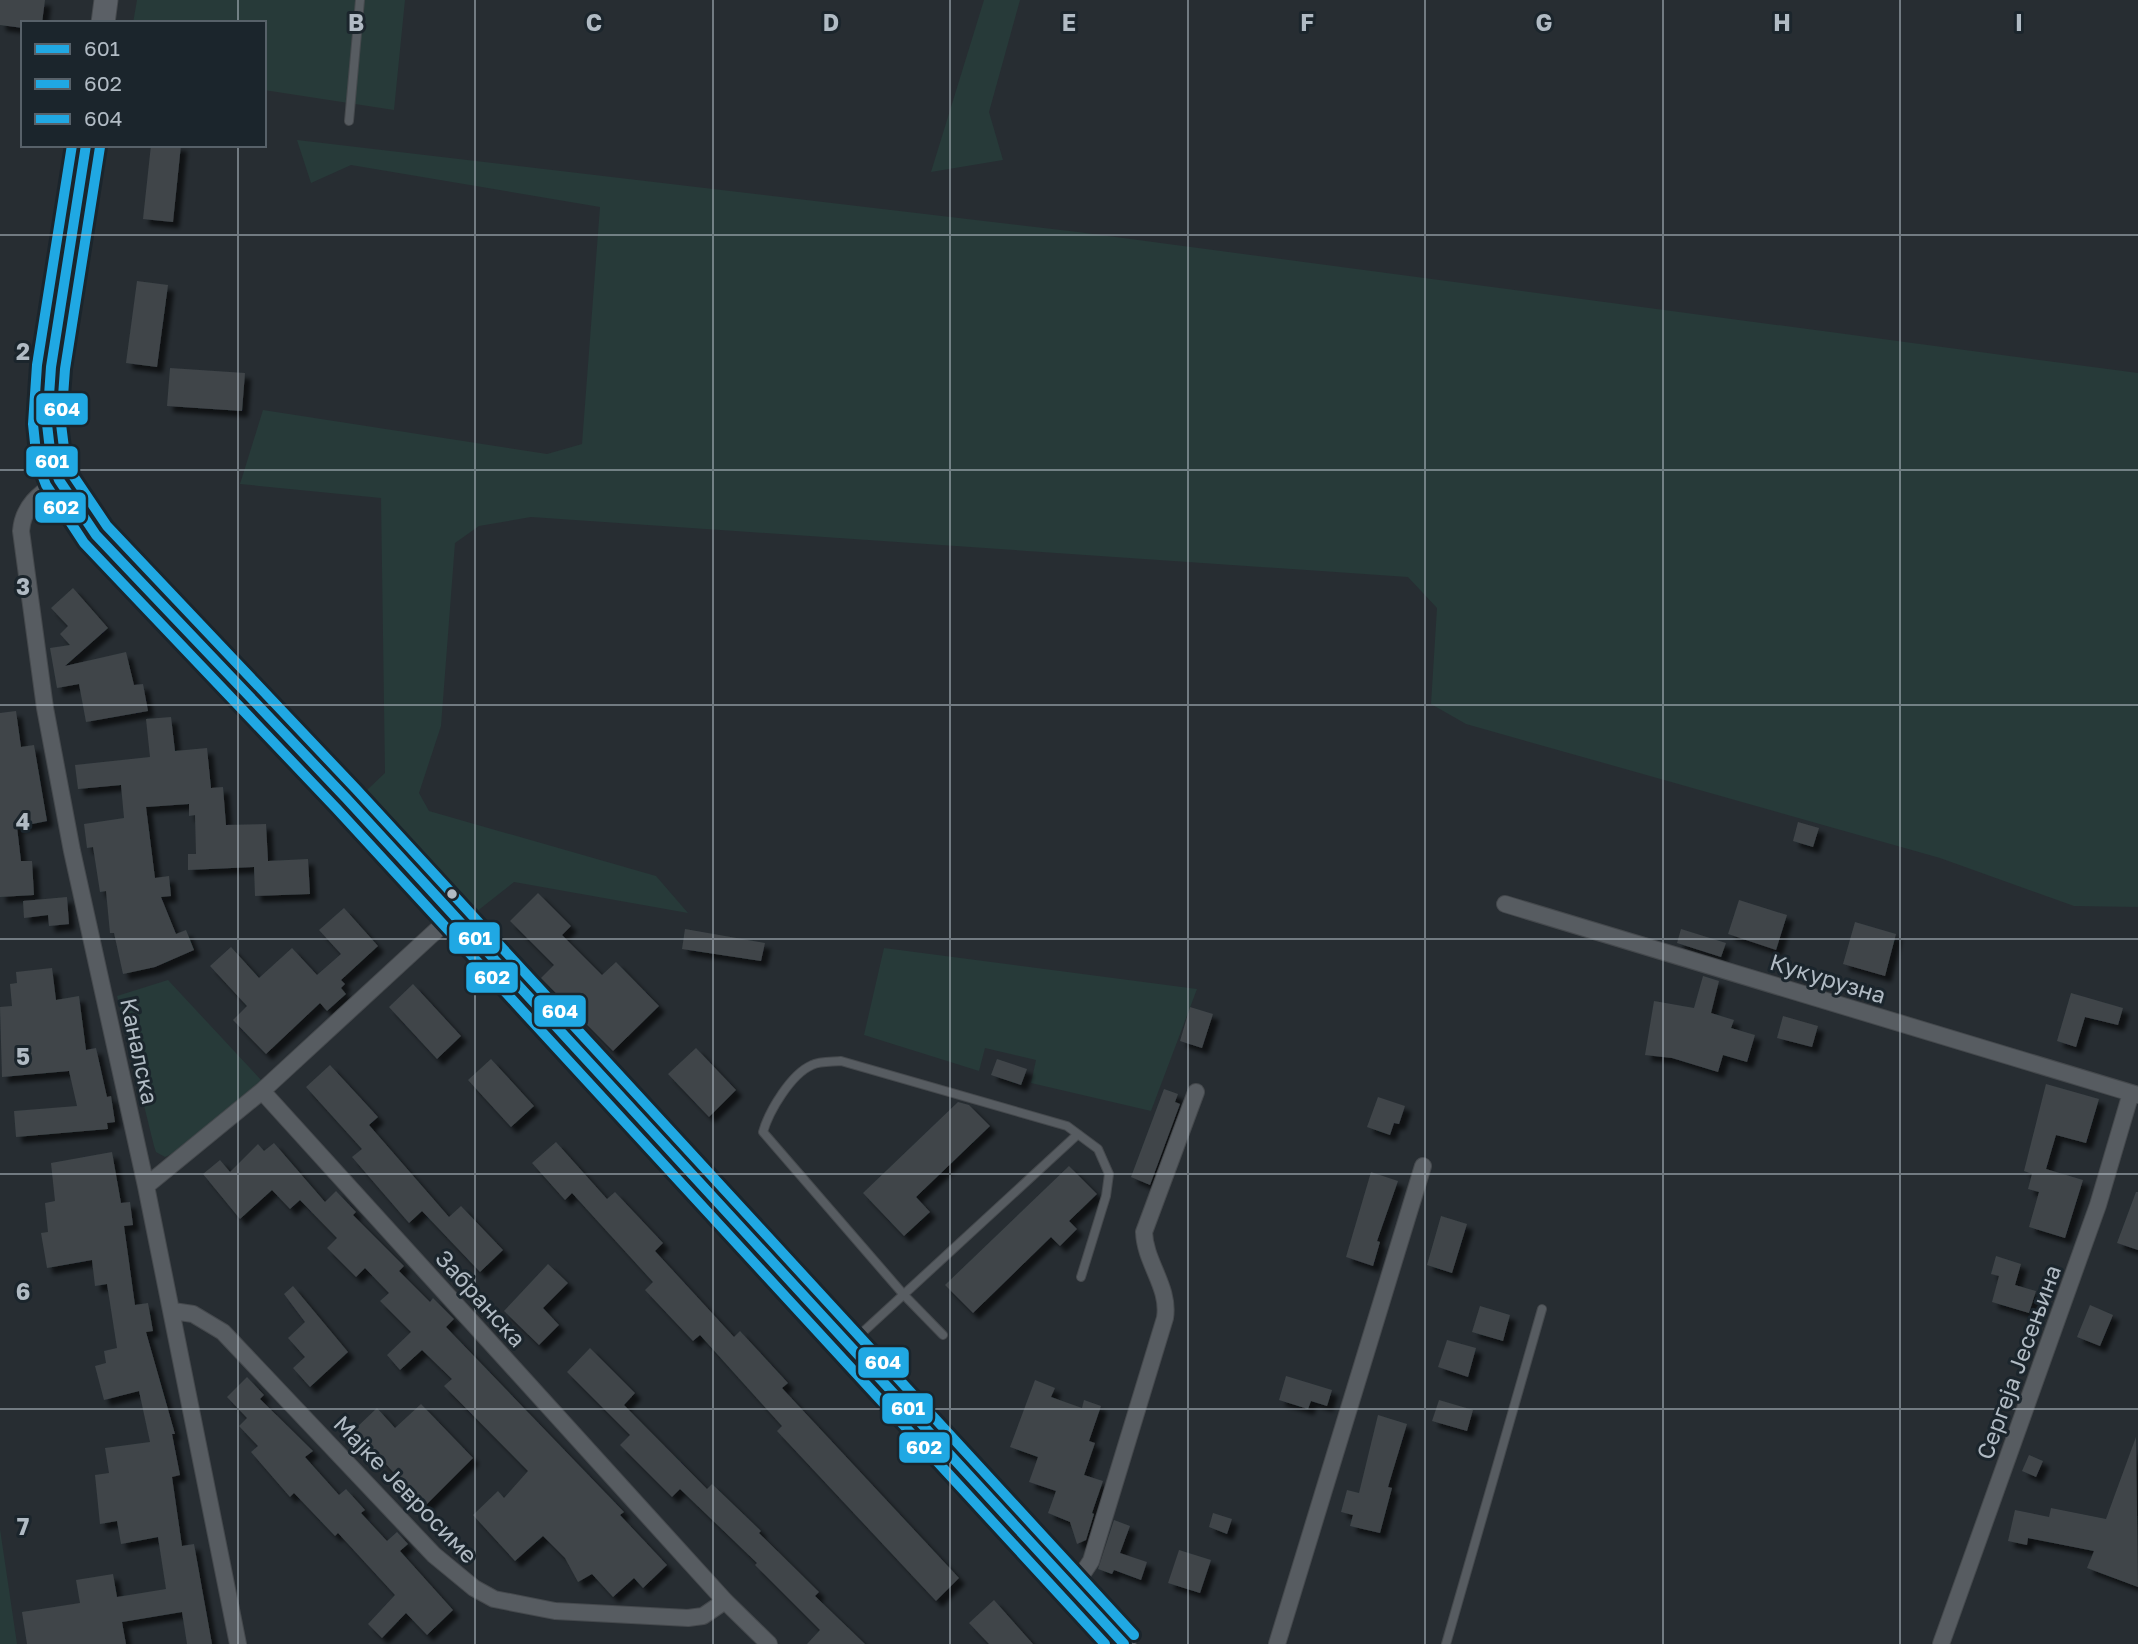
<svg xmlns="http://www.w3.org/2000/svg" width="2138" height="1644" font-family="'Golos Text',sans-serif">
  <defs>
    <filter id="shadow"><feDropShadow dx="6" dy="6" stdDeviation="2" flood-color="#0009"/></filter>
  </defs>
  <rect width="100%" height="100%" fill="#272d32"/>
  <path fill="#273a39" d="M137 0H405L394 110 264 90V23H133Z
    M984 0H1020L989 112 1003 160 931 172Z
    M297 140 1078 232 2138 373V907L2074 906 1940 858 1466 724 1431 704 1437 608 1408 577 531 517 479 526 455 543 441 726 419 793 429 811 656 876 688 913 514 882 476 912 367 790 385 773 381 498 240 484 263 410 547 454 582 444 600 207 351 165 311 183Z
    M884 948 1197 989 1151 1111 1031 1083 1036 1060 985 1048 979 1071 864 1035Z
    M168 980 262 1081 182 1149 165 1157 156 1152 154 1146 117 996Z
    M0 1529 17 1644H0Z"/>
  <path fill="#3f4549" filter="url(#shadow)" d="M0 0H45L42 23H23V28L0 25Z
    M151 145H181L173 222 143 219Z
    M137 281 168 285 157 367 126 363Z
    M170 368 245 373 242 411 167 406Z
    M73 588 108 628 65 666 126 652 134 685 143 684 148 711 86 722 79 684 57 688 50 648 70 645 60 634 68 626 51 608Z
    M16 711 21 747 34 745 47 821 17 827 21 861H32L34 895 0 897V713Z
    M171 717 175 751 207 748 211 788 223 787 226 825 266 824 268 861 308 859 310 894 255 896 254 867 188 870V854H196L195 815 189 816V804L146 807 155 878 169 876 171 896 161 897 176 934 186 930 194 950 155 967 123 974 114 933H110L106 891 100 892 93 847 87 848 84 824 124 818 121 785 78 789 75 765 150 757 146 719Z
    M1798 822 1819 828 1813 847 1793 841Z
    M538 893 571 926 562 935 602 975 616 962 659 1006 613 1051 541 978 554 965 510 921Z
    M67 897 69 924 49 926 48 915 24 918 23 901Z
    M1739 900 1787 915 1776 950 1728 934Z
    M344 908 378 946 341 980 345 984 341 988 346 994 327 1011 320 1003 266 1054 233 1020 247 1006 210 966 231 947 259 978 292 948 317 975 341 954 319 930Z
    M1855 922 1896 934 1885 976 1843 964Z
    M685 929 765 943 761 961 682 949Z
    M1681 929 1726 943 1721 957 1677 943Z
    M52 968 56 1000 79 996 86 1050 96 1048 107 1097 111 1096 115 1122 107 1123 108 1129 16 1137 14 1111 77 1106 69 1071 2 1077 0 1007 12 1006 10 984 17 983 16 972Z
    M1703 976 1719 981 1711 1013 1734 1020 1731 1028 1755 1035 1747 1062 1723 1055 1718 1072 1672 1058 1645 1055 1654 1001 1694 1008Z
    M413 984 461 1036 437 1059 389 1007Z
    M2071 993 2123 1008 2118 1025 2085 1017 2076 1047 2057 1041Z
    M1190 1007 1213 1014 1202 1048 1180 1041Z
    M1783 1016 1818 1026 1812 1047 1777 1038Z
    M696 1048 736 1090 709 1117 668 1074Z
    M491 1059 534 1106 511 1127 468 1080Z
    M997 1059 1027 1069 1021 1085 991 1075Z
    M330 1065 378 1117 369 1125 449 1217 461 1206 503 1250 480 1272 422 1211 409 1223 352 1157 362 1149 306 1087Z
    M2046 1084 2099 1099 2086 1143 2056 1135 2046 1169 2083 1180 2065 1238 2029 1227 2039 1192 2028 1189 2032 1174 2024 1171Z
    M1164 1089 1178 1094 1175 1102 1180 1104 1150 1185 1131 1177Z
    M1378 1097 1405 1106 1399 1124 1394 1123 1390 1135 1367 1127Z
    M958 1102 969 1105 990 1126 916 1197 930 1212 904 1236 863 1193Z
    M556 1142 607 1199 615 1192 663 1243 655 1251 734 1337 740 1331 788 1383 782 1388 959 1578 936 1601 777 1431 782 1426 700 1335 693 1341 645 1290 653 1282 572 1193 565 1200 532 1163Z
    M274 1143 325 1202 336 1191 356 1212 353 1215 404 1266 399 1271 430 1302 433 1298 454 1319 446 1327 624 1512 620 1515 667 1565 643 1588 634 1578 613 1597 592 1574 578 1582 565 1558 543 1536 515 1561 473 1515 498 1491 504 1498 528 1471 444 1386 452 1379 422 1350 400 1370 387 1355 411 1332 380 1301 389 1293 365 1268 356 1277 327 1248 337 1238 300 1200 290 1209 272 1190 240 1219 203 1174 220 1160 230 1172 258 1144 264 1151Z
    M112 1152 121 1203 130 1202 133 1225 124 1226 135 1305 148 1303 153 1331 146 1332 175 1434H172L180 1475 172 1477 182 1546 194 1544 212 1644H187L182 1612 122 1622 126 1644H27L22 1612 80 1603 76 1580 113 1574 117 1597 166 1589 158 1537 121 1544 117 1521 100 1524 95 1475 109 1473 105 1448 150 1442 139 1391 104 1400 95 1366 106 1363 104 1351 117 1348 107 1284 95 1286 92 1260 47 1268 41 1233 48 1232 45 1203 55 1201 51 1163Z
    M1069 1166 1097 1194 1069 1221 1077 1229 1060 1246 1051 1237 973 1313 945 1285Z
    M1371 1172 1398 1181 1377 1241 1380 1242 1373 1266 1346 1257Z
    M2136 1192H2138V1250L2117 1243Z
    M1441 1216 1467 1224 1452 1273 1427 1265Z
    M1996 1256 2021 1264 2015 1285 2036 1291 2029 1313 1992 1302 1999 1276 1991 1274Z
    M548 1264 568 1283 543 1308 559 1325 539 1345 504 1311Z
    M293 1286 348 1352 310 1387 293 1368 305 1357 288 1338 305 1322 284 1294Z
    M2090 1305 2113 1315 2100 1346 2077 1337Z
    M1480 1306 1510 1315 1503 1341 1472 1332Z
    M1447 1340 1476 1348 1468 1377 1438 1367Z
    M590 1348 635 1393 624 1405 707 1489 712 1484 761 1531 759 1533 819 1592 815 1596 865 1644H807L820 1630 755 1565 757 1563 680 1489 672 1497 620 1445 630 1435 567 1372Z
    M1286 1376 1332 1390 1327 1406 1311 1401 1308 1409 1279 1400Z
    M247 1377 264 1395 260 1399 313 1451 305 1457 339 1495 346 1489 365 1510 361 1513 387 1541 397 1532 408 1544 400 1551 453 1610 427 1635 406 1613 382 1638 368 1624 395 1595 338 1533 335 1536 294 1493 290 1497 251 1452 258 1446 239 1426 247 1418 227 1397Z
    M1035 1380 1055 1388 1051 1397 1082 1408 1084 1400 1101 1406 1089 1441 1095 1443 1084 1475 1103 1481 1092 1513 1094 1514 1086 1540 1077 1544 1070 1522 1048 1513 1056 1491 1029 1482 1038 1457 1010 1447Z
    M1439 1400 1473 1410 1467 1431 1432 1421Z
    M421 1404 473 1458 424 1507 355 1429 377 1408 395 1428Z
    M1378 1415 1407 1424 1388 1487 1392 1488 1380 1533 1350 1526 1353 1515 1341 1512 1347 1490 1359 1493Z
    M2136 1437 2138 1587 2087 1568 2094 1551 2028 1538 2027 1545 2008 1541 2015 1510 2049 1517 2051 1508 2106 1519Z
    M2029 1455 2043 1461 2036 1477 2022 1471Z
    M1213 1513 1232 1519 1227 1534 1209 1527Z
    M1114 1520 1130 1526 1120 1553 1147 1562 1141 1580 1114 1570 1112 1574 1098 1569Z
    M1179 1550 1211 1560 1200 1593 1168 1583Z
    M994 1600 1033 1644H989L969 1623Z"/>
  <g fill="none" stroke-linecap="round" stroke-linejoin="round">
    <g stroke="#45494d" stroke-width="10">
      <path id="lane" d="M349 121 360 0
        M943 1335 904 1295 763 1132C769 1111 791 1074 812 1065 820 1061 833 1062 841 1061L1067 1126 1098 1149 1109 1174 1106 1196 1081 1277
        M851 1343 1078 1134
        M1446 1644 1542 1309"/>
    </g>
    <g stroke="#45494d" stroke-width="18">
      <path id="street" d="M59 480C39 494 23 506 21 531L45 708 72 851 146 1186 238 1644
        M1505 904 2138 1095
        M262 1091 725 1601 769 1644
        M146 1186 262 1091 452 916
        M173 1311 193 1314 223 1332 434 1555 474 1588 494 1599 555 1611 688 1618 703 1616 725 1601
        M1073 1588 1091 1561 1165 1318C1170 1287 1145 1263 1144 1232L1196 1092
        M1277 1644 1423 1166
        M1941 1644 2098 1205 2131 1093"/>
    </g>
    <g stroke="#45494d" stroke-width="25">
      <path id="secondary" d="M103 23 106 0
        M86 145 51 367 47 424 51 459 59 480 96 535 346 798 1124 1644"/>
    </g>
    <use href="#lane" stroke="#575c61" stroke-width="8"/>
    <use href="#street" stroke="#575c61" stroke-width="16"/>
    <use href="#secondary" stroke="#5b6066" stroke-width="23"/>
    <g stroke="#1b252c" stroke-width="16">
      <path id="bus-1" d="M86 145 51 367 47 424 51 459 59 480 96 535 346 798 1124 1644"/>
    </g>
    <g stroke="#1b252c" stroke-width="16">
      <path id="bus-2" d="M72 145 37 365 33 424 37 462 46 485 84 543 336 808 1105 1644"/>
    </g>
    <g stroke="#1b252c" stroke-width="16">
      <path id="bus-3" d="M100 147 65 369 61 424 65 456 72 474 107 526 356 789 1134 1635"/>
    </g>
    <use href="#bus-1" stroke="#20a8e3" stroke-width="10"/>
    <use href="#bus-2" stroke="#20a8e3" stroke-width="10"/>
    <use href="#bus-3" stroke="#20a8e3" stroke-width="10"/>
  </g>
  <path fill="none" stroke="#b1bbc4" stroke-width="2" stroke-opacity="0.55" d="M238 0V23M475 0V1644M713 0V1644M950 0V1644M1188 0V1644M1425 0V1644M1663 0V1644M1900 0V1644M238 145V1644M0 235H2138M0 470H2138M0 705H2138M0 939H2138M0 1174H2138M0 1409H2138"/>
  <circle fill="#b1bbc4" stroke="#1b252c" stroke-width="2.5" cx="452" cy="894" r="6"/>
  <g text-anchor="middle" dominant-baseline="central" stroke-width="6" stroke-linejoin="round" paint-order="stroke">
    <g font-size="23" fill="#b1bbc4" stroke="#1b252c">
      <text transform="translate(1828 978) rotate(17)">Кукурузна</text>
      <text transform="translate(140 1051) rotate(78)">Каналска</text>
      <text transform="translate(481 1298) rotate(48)">Забранска</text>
      <text transform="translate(2018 1362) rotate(-70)">Сергеја Јесењина</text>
      <text transform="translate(406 1489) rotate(46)">Мајке Јевросиме</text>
    </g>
  </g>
  <g font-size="23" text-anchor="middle" font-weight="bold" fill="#b1bbc4" stroke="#1b252c" stroke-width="6" stroke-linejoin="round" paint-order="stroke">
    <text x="356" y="31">B</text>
    <text x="594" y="31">C</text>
    <text x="831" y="31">D</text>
    <text x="1069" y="31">E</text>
    <text x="1307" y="31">F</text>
    <text x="1544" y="31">G</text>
    <text x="1782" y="31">H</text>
    <text x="2019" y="31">I</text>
    <text x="23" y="360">2</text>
    <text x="23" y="595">3</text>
    <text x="23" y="830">4</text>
    <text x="23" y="1065">5</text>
    <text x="23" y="1300">6</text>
    <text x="23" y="1535">7</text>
  </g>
  <g stroke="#1b252c" stroke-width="2.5">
    <rect x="35" y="392" width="54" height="34" rx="7" fill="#20a8e3"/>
    <rect x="25" y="445" width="54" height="33" rx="7" fill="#20a8e3"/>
    <rect x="34" y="491" width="53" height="33" rx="7" fill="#20a8e3"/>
    <rect x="448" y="921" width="53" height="34" rx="7" fill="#20a8e3"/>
    <rect x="465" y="961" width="54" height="33" rx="7" fill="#20a8e3"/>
    <rect x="533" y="994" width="54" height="34" rx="7" fill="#20a8e3"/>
    <rect x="857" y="1346" width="53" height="33" rx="7" fill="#20a8e3"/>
    <rect x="881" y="1392" width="53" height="33" rx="7" fill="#20a8e3"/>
    <rect x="898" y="1431" width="53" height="33" rx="7" fill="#20a8e3"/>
  </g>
  <g font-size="19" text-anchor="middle" font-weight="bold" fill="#fff">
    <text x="62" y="416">604</text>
    <text x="52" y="468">601</text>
    <text x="61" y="514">602</text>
    <text x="475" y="945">601</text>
    <text x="492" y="984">602</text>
    <text x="560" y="1018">604</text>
    <text x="883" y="1369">604</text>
    <text x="908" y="1415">601</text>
    <text x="924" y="1454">602</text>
  </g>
  <rect x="21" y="21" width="245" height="126" fill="#1b252c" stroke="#576169" stroke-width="2"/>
  <rect x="35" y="44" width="35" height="10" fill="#20a8e3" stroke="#576169" stroke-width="2"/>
  <text x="84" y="56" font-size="21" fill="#b1bbc4">601</text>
  <rect x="35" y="79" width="35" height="10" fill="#20a8e3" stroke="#576169" stroke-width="2"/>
  <text x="84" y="91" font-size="21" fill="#b1bbc4">602</text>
  <rect x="35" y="114" width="35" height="10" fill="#20a8e3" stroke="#576169" stroke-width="2"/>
  <text x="84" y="126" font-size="21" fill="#b1bbc4">604</text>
</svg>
